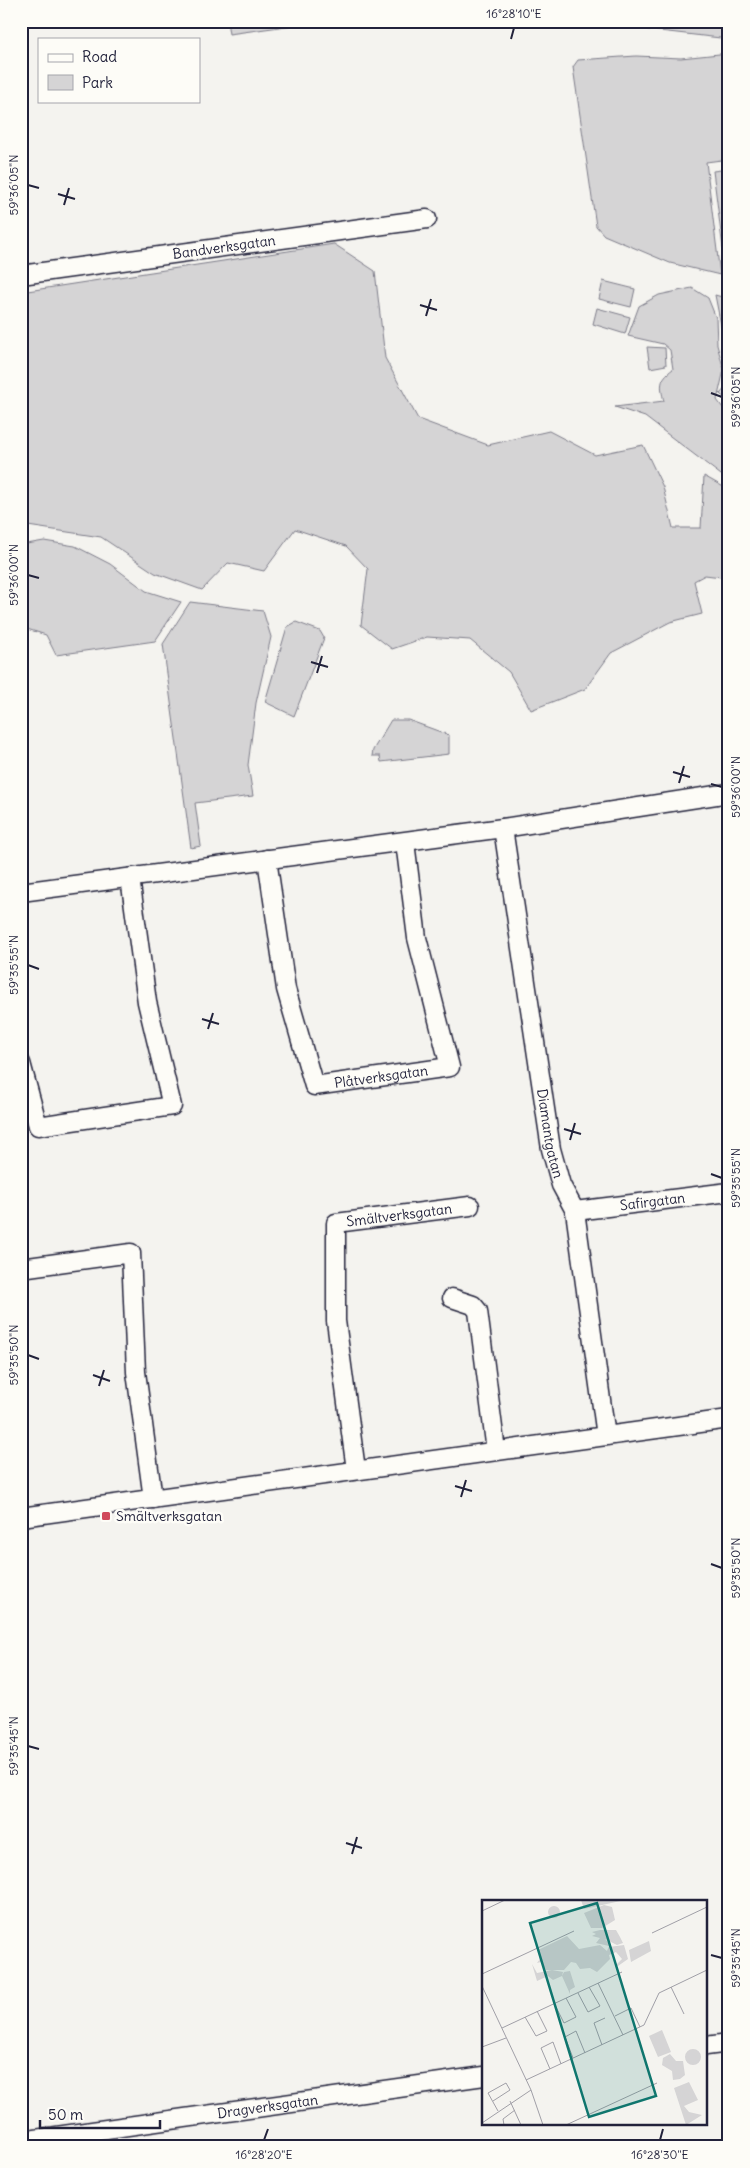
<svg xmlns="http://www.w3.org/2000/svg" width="750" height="2168" font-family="Delius,sans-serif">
  <rect width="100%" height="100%" fill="#f4f3ef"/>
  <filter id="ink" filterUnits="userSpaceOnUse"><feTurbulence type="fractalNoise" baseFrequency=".02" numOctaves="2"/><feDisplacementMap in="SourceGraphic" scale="10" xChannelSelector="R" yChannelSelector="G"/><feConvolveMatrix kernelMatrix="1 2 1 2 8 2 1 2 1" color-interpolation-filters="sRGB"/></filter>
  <g filter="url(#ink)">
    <path fill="#d5d4d5" stroke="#7c7b88" d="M227 21H323L229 34Z
      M599 21H729V39L599 24Z
      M729 53V159L706 162 720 275 670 263 604 235 596 226 573 67 578 60 636 56 681 58Z
      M729 169V264H725L713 171Z
      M334 244 375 271 385 358 418 419 488 445 549 431 595 455 643 445 663 487 673 528H701L704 476 729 490V578L705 575 694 581 702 614 670 622 611 653 585 689 531 710 509 672 470 640 427 637 392 649 361 625 368 569 346 546 295 529 264 571 228 563 202 590 155 573 101 537 21 525V292Z
      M603 281 635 289 631 307 599 299Z
      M692 288 708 298 716 318 717 345 724 370 717 400 729 416V481L645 417 615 407 664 401C660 386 659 379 673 369L670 350 663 344 628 336 639 306 659 295Z
      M715 295 729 299V402L720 394 727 386 724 341Z
      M597 308 630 317 625 334 593 324Z
      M647 347 665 348 666 365 650 368Z
      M44 541 75 546 110 564 146 591 181 602 155 641 56 655 46 635 24 628 21 614V545Z
      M190 602 263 611 271 637 256 703 248 765 253 796 195 803 201 846 191 848 163 644Z
      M296 622 320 631 324 638 294 716 265 702 287 627Z
      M391 720H408L449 735V754L381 762 380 756H372L373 750Z"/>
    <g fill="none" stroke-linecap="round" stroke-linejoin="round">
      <g stroke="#22223b" stroke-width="21">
        <g id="minor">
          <path id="s1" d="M21 275 427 219"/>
          <path id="s2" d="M503 828 551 1149 561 1185 575 1211 606 1436"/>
          <path id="s3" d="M267 859 286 989 314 1086 450 1067 417 938 405 842"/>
          <path d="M21 892 503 828 729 793"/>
          <path d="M21 1063 38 1126 172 1106 147 1002 130 878"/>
          <path id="s4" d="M575 1211 729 1192"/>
          <path d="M21 1268 131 1253 136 1372 153 1499"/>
          <path d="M452 1298 473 1305 478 1311 496 1451"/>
          <path id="s5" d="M356 1470 336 1321V1223L470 1206"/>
          <path d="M21 1517 729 1419"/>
          <path d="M706 2046 729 2043"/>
          <path id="s6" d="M21 2141 484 2076"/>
        </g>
      </g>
      <use href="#minor" stroke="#fdfcf7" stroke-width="18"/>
    </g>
  </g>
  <path fill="none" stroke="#22223b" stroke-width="2" d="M511 39 514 28M28 185 39 188M58 194 75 199M64 205 69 188M420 305 437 310M426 316 431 299M711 393 722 397M28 575 39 578M311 662 328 667M317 673 322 656M673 772 690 777M679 783 684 766M711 784 722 787M28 965 39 969M202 1019 219 1024M208 1029 213 1013M564 1129 581 1134M570 1140 575 1123M711 1174 722 1178M28 1355 39 1359M93 1375 110 1381M99 1386 104 1370M455 1486 472 1491M461 1497 466 1480M711 1564 722 1568M28 1746 39 1749M346 1843 362 1848M352 1854 357 1837M711 1955 722 1958M264 2140 268 2129M660 2140 663 2129"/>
  <rect fill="#d1495b" stroke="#fdfcf7" stroke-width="2" x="101" y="1511" width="10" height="10" rx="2.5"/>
  <g text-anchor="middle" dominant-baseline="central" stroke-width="5" stroke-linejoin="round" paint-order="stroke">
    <g font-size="14" fill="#22223b" stroke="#fdfcf7">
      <text stroke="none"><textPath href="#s1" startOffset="205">Bandverksgatan</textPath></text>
      <text stroke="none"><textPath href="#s3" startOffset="300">Plåtverksgatan</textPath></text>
      <text stroke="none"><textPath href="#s2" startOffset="309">Diamantgatan</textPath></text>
      <text stroke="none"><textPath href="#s4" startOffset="78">Safirgatan</textPath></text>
      <text stroke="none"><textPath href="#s5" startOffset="312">Smältverksgatan</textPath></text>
      <text stroke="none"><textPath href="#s6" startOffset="249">Dragverksgatan</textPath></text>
    </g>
    <g font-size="14" fill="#22223b" stroke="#fdfcf7" text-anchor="start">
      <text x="116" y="1516">Smältverksgatan</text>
    </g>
  </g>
  <g transform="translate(482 1900)">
    <rect width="225" height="225" fill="#f4f3ef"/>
    <path d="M99 0H143L102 9ZM122 5 130 7 133 20 120 28H109L102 13ZM66 12a6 6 0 1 1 12 0a6 6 0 1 1-12 0ZM118 30H134L138 37 141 43 135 45 123 39 129 45 127 47 142 45 146 59 136 66 134 65 140 59 134 52 127 55 128 59 115 72 108 68 98 69 94 63 89 62 82 70H64L59 62 55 63 58 59 56 50 85 36 97 49 118 45 125 51 127 46 114 43 118 38 110 36 114 34 110 32ZM167 41 169 51 149 62 147 50ZM50 64 55 73 70 70 81 72 80 76 71 80 66 76 55 81ZM88 71 93 87 88 90V94L80 76 82 72ZM180 130 189 152 176 157 167 136ZM203 157a8 8 0 1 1 16 0a8 8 0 1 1-16 0ZM188 154 194 161H201L203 175 198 179 191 180 190 171 180 165 181 158ZM207 182 216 200 202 206 207 212 220 215 204 225 192 188Z" fill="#d5d4d5"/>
    <path fill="none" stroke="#a09fa7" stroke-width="1" d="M0 11 23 0M170 33 225 7M0 74 92 31M116 83 141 135M0 86 49 190 61 225M189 87 202 114M96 93 106 112 118 106 107 87M72 103 82 123 94 117 84 98M133 116 149 108 158 127M43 117 54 136 65 131 55 111M20 128 140 72M120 145 112 123 123 118M0 147 24 138M91 158 83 137 94 131 103 153M68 169 59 148 71 142 79 164M44 180 162 125 177 93 225 70M11 201 28 190 24 183 6 193 16 211M28 201 39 225M0 223 49 190M22 225 21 219 33 210M84 225 175 183"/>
    <path fill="#0f766e" fill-opacity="0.15" stroke="#0f766e" stroke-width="2.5" d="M115 3 174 196 107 217 48 23Z"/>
    <rect width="225" height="225" fill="none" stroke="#22223b" stroke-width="2.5"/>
  </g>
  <rect width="750" height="2168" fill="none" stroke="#fdfcf7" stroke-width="55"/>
  <rect x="38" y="38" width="162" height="65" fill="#fdfcf7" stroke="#a5a5ac"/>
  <rect x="48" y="54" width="25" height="8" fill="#fdfcf7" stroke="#a5a5ac"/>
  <text x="82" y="62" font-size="15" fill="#22223b">Road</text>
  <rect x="48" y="75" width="25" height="15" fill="#d5d4d5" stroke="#a5a5ac"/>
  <text x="82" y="88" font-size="15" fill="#22223b">Park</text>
  <path d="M40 2120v8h120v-8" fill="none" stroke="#22223b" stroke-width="2.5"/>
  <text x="48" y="2120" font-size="15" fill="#22223b" stroke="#fdfcf7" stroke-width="4" paint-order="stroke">50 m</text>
  <rect x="28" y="28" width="694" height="2112" fill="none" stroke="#22223b" stroke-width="2"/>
  <g font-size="12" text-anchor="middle" fill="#22223b">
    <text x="514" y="18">16°28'10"E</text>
    <text transform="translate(14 185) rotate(-90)" y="4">59°36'05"N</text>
    <text transform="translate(736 397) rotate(-90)" y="4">59°36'05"N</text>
    <text transform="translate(14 575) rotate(-90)" y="4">59°36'00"N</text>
    <text transform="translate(736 787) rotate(-90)" y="4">59°36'00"N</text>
    <text transform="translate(14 965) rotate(-90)" y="4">59°35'55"N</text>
    <text transform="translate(736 1178) rotate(-90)" y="4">59°35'55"N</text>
    <text transform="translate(14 1355) rotate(-90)" y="4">59°35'50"N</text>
    <text transform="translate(736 1568) rotate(-90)" y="4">59°35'50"N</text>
    <text transform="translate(14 1746) rotate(-90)" y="4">59°35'45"N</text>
    <text transform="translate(736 1958) rotate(-90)" y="4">59°35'45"N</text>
    <text x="264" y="2159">16°28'20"E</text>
    <text x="660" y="2159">16°28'30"E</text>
  </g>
</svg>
